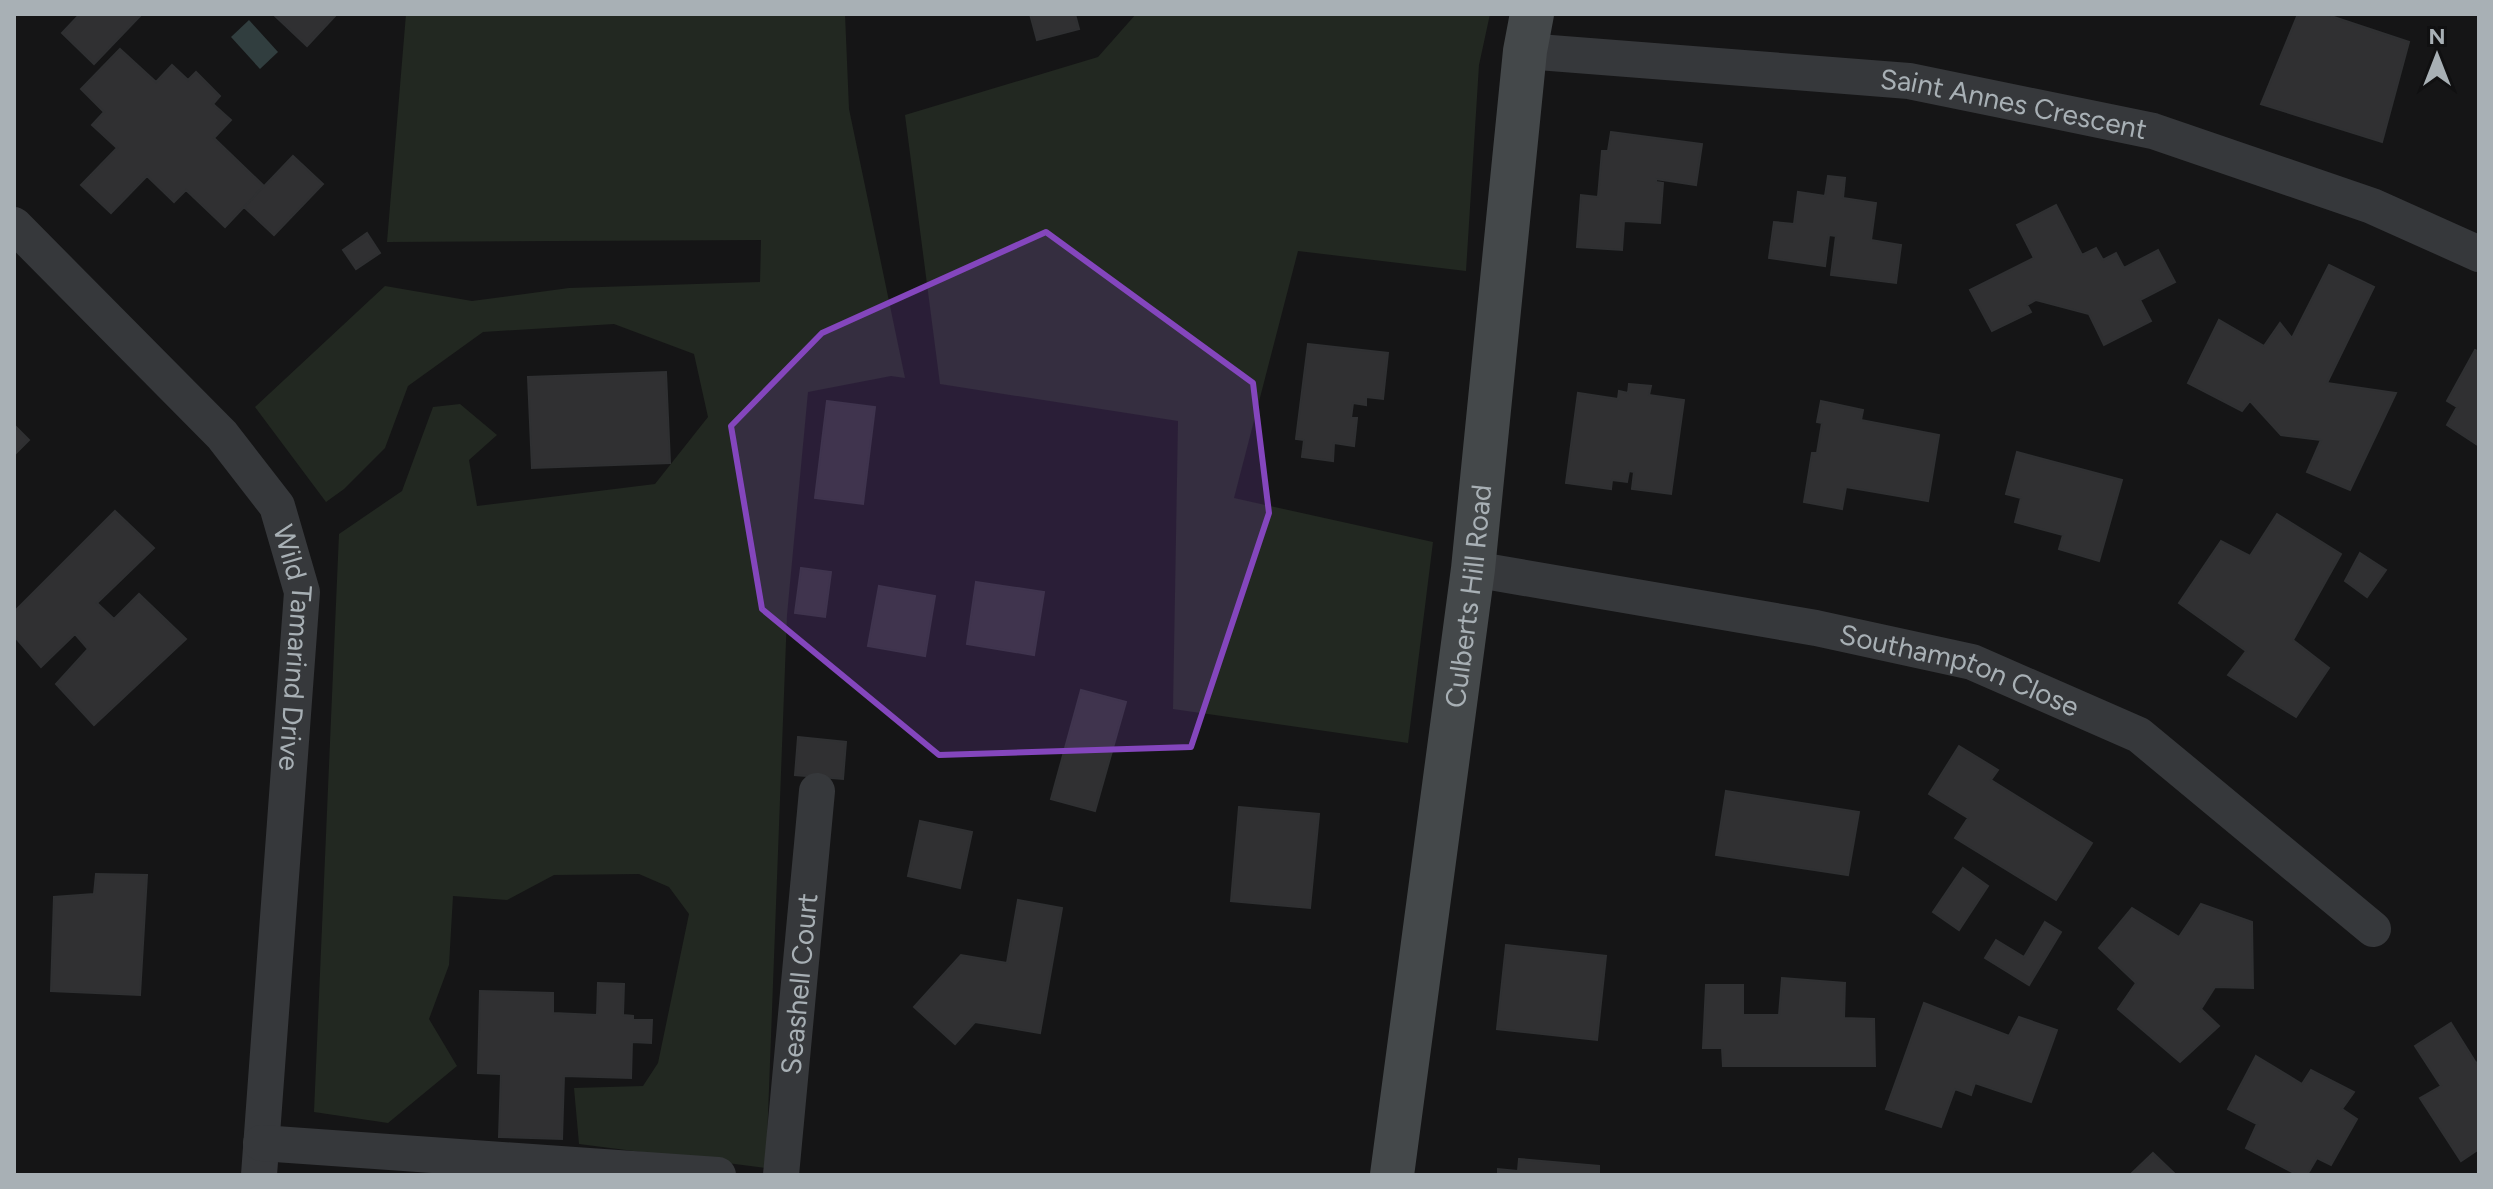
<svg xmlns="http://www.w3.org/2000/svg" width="2493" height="1189" font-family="Figtree,sans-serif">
  <rect width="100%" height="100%" fill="#151516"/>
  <path fill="#222821" d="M406 14H845L849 109 905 378 891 376 808 392 787 615 766 1168 579 1144 574 1088 643 1086 658 1063 689 914 669 887 639 874 554 875 507 900 453 896 449 965 429 1019 457 1066 388 1123 314 1112 339 534 402 491 433 407 460 404 497 435 469 460 477 506 655 484 708 417 694 354 614 324 483 332 408 386 385 448 344 489 326 502 255 407 385 286 472 301 569 288 760 282 761 240 387 242Z
    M1136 14H1490L1479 65 1466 271 1298 251 1234 498 1433 542 1408 743 1173 709 1178 421 940 384 905 115 1098 57Z"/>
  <path fill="#313e3f" d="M249 20 278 52 260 69 231 37Z"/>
  <path fill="#303032" stroke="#2f3032" stroke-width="2" d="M80 14H142L94 64 62 33Z
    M273 14H333L335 16 307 46Z
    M1030 14H1075L1079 29 1037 40Z
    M2298 14H2325L2409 42 2382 142 2261 104Z
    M120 49 156 82 172 65 188 80 196 72 220 96 213 104 231 120 214 138 264 186 225 227 186 190 174 202 147 176 111 213 81 185 117 148 92 125 104 112 81 89Z
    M1611 132 1702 144 1696 185 1656 179V182L1663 183 1660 223 1624 221 1622 250 1577 247 1581 195 1598 197 1602 151H1608Z
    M293 156 323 184 274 235 244 207Z
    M1828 176 1845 178 1843 198 1876 203 1871 240 1901 245 1896 283 1831 275 1836 236 1829 235 1825 266 1769 258 1774 222 1794 224 1798 192 1825 196Z
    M2056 205 2082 255 2096 248 2103 260 2116 253 2124 268 2158 250 2175 282 2140 300 2151 321 2104 345 2089 314 2036 300 2027 305 2031 312 1992 331 1970 290 2034 258 2017 225Z
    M367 233 380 253 356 269 343 250Z
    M2329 265 2374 287 2327 383 2396 393 2350 490 2307 472 2321 440 2281 435 2250 401 2242 411 2188 383 2219 320 2264 346 2280 323 2292 338Z
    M1308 344 1388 353 1383 399 1366 397V405L1353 403 1351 418H1357L1354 446 1334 443 1333 461 1302 457 1304 440 1296 439Z
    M2475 350 2479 352V446L2447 425 2457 407 2447 401Z
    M666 372 670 463 532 468 528 377Z
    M1629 384 1651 386 1649 395 1684 400 1671 494 1632 489 1634 472 1629 471 1627 482 1612 480 1611 489 1566 483 1578 393 1618 399 1619 391 1628 393Z
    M827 401 875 407 863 504 815 498Z
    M1821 401 1863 410 1861 420 1939 435 1928 501 1846 487 1842 509 1804 502 1812 453H1817L1822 423 1817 422Z
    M14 425 29 440 14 455Z
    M2017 452 2122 480 2099 561 2059 549 2063 535 2015 522 2021 498 2006 494Z
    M115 511 154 548 97 603 114 619 139 594 186 639 94 725 56 684 88 649 75 634 41 667 14 636V612Z
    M2277 514 2341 554 2293 640 2329 668 2296 717 2228 675 2246 651 2179 603 2221 541 2250 556Z
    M2360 553 2386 570 2367 597 2345 581Z
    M801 568 831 572 825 617 795 613Z
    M976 582 1044 592 1034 655 967 644Z
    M879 586 935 596 925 656 868 646Z
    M1081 690 1126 702 1095 811 1051 799Z
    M798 737 846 742 843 779 795 775Z
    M1959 746 1998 770 1991 780 2092 843 2056 900 1955 838 1968 818 1929 794Z
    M1726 791 1859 812 1848 875 1716 855Z
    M1239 807 1319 814 1310 908 1231 901Z
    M920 821 972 832 960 888 908 876Z
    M1963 868 1988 886 1959 930 1933 912Z
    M96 874 147 875 140 995 51 991 54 897 94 894Z
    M1018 900 1062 908 1040 1033 975 1022 955 1044 914 1007 961 955 1007 963Z
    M2201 904 2252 922 2253 988 2215 987 2201 1009 2219 1026 2180 1062 2118 1009 2136 983 2099 948 2132 908 2179 937Z
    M2045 922 2061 932 2029 985 1985 958 1996 940 2024 957Z
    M1506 945 1606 956 1597 1040 1497 1029Z
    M1782 978 1845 983 1844 1018 1874 1019 1875 1066H1723L1722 1048H1703L1706 985H1743V1015H1779Z
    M598 983 624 984 623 1015 633 1016V1020H652L651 1043 632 1042 631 1078 564 1076 562 1139 499 1137 501 1074 478 1073 480 991 553 993V1013L597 1015Z
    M1924 1003 2009 1036 2019 1017 2057 1030 2031 1102 1975 1083 1971 1095 1955 1089 1941 1127 1886 1109Z
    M2451 1023 2476 1063 2479 1061V1149L2461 1161 2420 1098 2441 1086 2415 1046Z
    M2256 1056 2302 1084 2311 1070 2354 1092 2342 1109 2357 1119 2331 1165 2317 1158 2307 1175H2298L2246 1148 2257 1124 2228 1109Z
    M2153 1153 2176 1175H2130Z
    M1519 1159 1599 1166V1175H1498V1169L1518 1171Z"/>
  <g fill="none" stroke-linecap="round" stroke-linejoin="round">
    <g stroke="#36383b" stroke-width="36">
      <path id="s1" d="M1525 51 1909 81 2153 131 2372 206 2479 254"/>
      <path id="s2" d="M14 225 222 435 277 506 302 592 259 1175"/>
      <path id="s3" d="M1473 569 1816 628 1972 662 2139 735 2373 929"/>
      <path d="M261 1143 718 1175"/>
      <path id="s4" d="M781 1175 817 791"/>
    </g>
    <path stroke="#44484a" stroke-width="44" id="s5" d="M1392 1175 1473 569 1525 51 1532 14"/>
  </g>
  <path fill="#8446bd" fill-opacity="0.2" stroke="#8446bd" stroke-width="6" stroke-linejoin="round" d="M1046 232 1253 383 1269 513 1191 747 939 755 762 609 731 426 822 333Z"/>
  <g text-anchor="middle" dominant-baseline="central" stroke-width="8" stroke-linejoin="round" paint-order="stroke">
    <g font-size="28" fill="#a8b0b5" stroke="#101011">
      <text stroke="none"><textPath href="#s1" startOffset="492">Saint Annes Crescent</textPath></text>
      <text stroke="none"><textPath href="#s5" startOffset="584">Culberts Hill Road</textPath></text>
      <text stroke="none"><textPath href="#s2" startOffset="530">Wild Tamarind Drive</textPath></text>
      <text stroke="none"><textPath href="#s3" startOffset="498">Southampton Close</textPath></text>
      <text stroke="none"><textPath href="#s4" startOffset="192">Seashell Court</textPath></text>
    </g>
  </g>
  <rect width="2493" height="1189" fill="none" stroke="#a8b0b5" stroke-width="32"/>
  <g transform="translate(2437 56)" stroke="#101011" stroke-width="6" paint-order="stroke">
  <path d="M0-6L14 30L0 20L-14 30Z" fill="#a8b0b5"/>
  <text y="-12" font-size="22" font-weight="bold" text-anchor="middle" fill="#a8b0b5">N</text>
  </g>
</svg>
